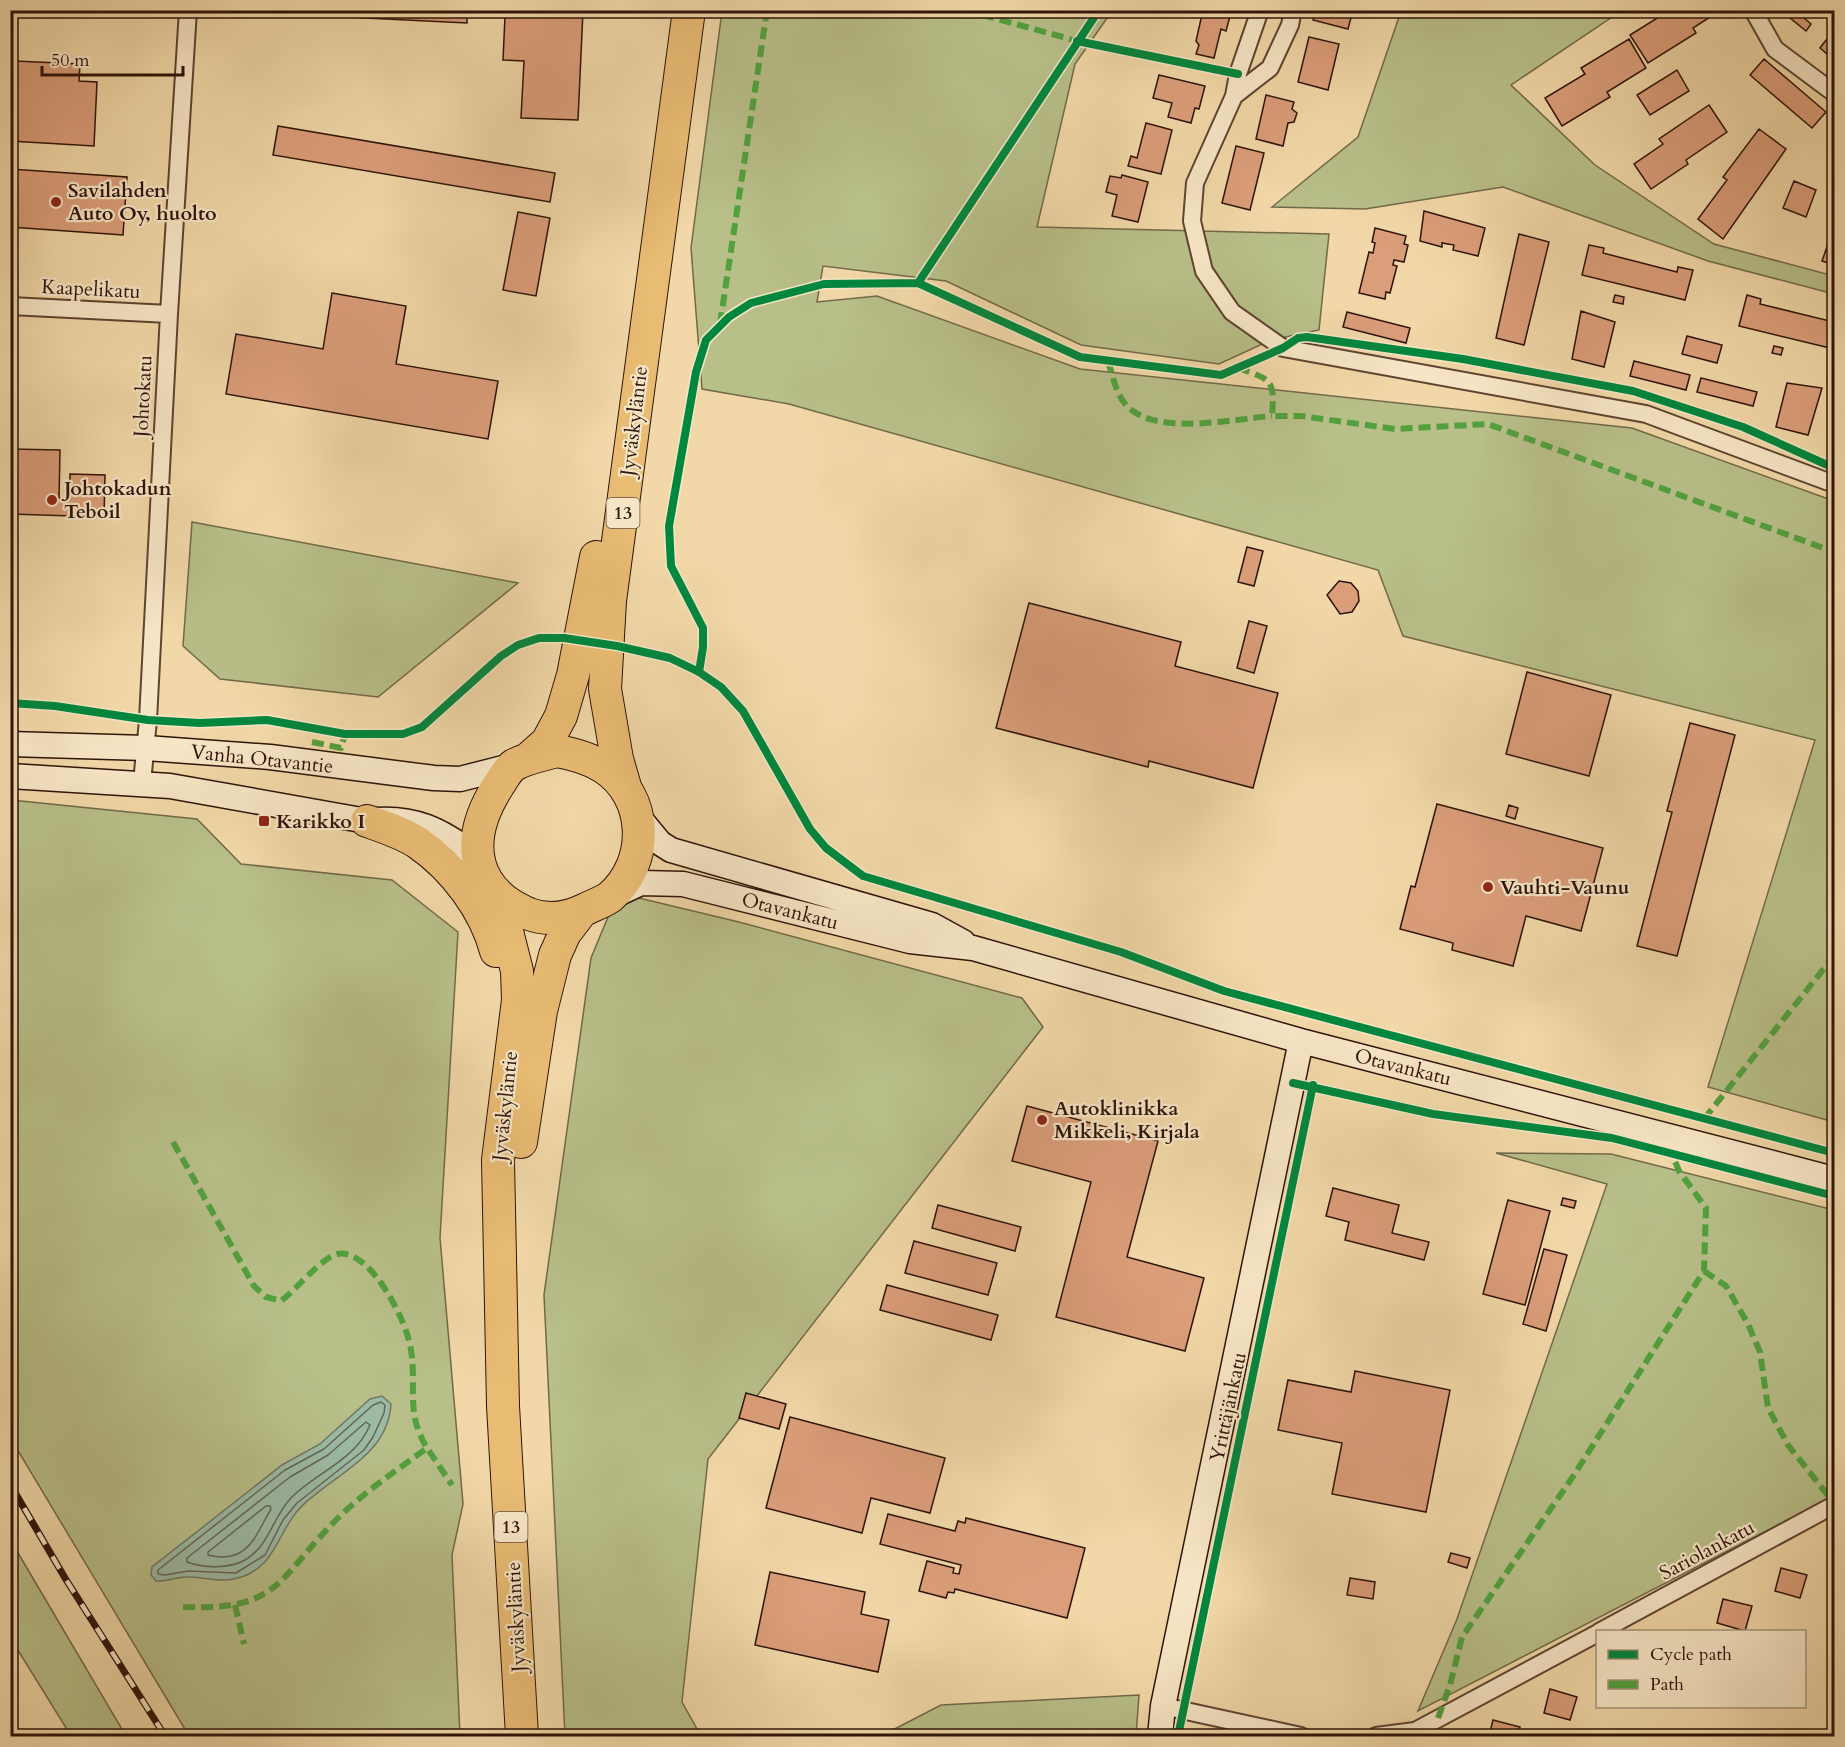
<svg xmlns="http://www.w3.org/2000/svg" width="1845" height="1747" font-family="Cardo,serif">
  <rect width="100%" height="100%" fill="#f2d8a8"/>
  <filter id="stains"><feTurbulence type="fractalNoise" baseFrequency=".00333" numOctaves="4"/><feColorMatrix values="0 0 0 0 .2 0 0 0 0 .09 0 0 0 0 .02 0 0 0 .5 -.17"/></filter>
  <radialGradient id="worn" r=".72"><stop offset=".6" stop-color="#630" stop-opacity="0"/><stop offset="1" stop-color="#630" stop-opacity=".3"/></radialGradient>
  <path fill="#b8bf89" stroke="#726949" stroke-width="1.5" d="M722 11H1112L1075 64 1037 227 1329 234 1319 330 1271 340 1219 364 1081 345 946 281 823 266 817 302 877 296 1080 369 1632 428 1834 501V1122L1708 1087 1815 740 1403 636 1378 570 789 404 702 389 691 248Z
    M1401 11H1621L1511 85 1595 165 1714 244 1834 276V294L1708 261 1503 187 1365 209 1272 207 1358 137Z
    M192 522 518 583 378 697 220 679 183 646Z
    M11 800 197 819 241 864 392 880 458 932 440 1238 463 1504 452 1555 460 1736H189L11 1439Z
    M618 893 739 922 1022 998 1043 1027 708 1459 682 1702 701 1736H565L544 1295 591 958Z
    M1496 1153 1611 1154 1834 1210V1496L1418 1711 1457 1619 1607 1184Z
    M11 1541 126 1736H71L11 1639Z
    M1139 1695 1136 1736H881L941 1705Z"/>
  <path fill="#9cbaa4" stroke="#707766" stroke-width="1.5" d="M382 1396 391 1404C388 1457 332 1475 300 1508 277 1532 276 1568 238 1578 222 1583 203 1577 187 1577 176 1577 167 1582 156 1581L151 1575 152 1567 282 1465 320 1444 370 1399Z"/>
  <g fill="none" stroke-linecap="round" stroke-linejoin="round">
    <path stroke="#646656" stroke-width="1.5" d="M381 1402 385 1405 384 1413 373 1437 364 1450 297 1503 283 1520 265 1555 236 1573 188 1571 165 1575 158 1574V1570L285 1470 324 1449 373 1405Z
      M366 1422 370 1425C355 1461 316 1472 290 1499 272 1519 269 1546 245 1560 229 1569 203 1568 187 1562V1558L290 1477 328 1455Z
      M266 1506H270L271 1509C255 1536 248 1565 208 1555V1552Z"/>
  </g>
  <path fill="#db9e7a" stroke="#2d1309" stroke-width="1.5" d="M326 10H467V23L325 16Z
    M526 10H583L578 120 521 118 524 61 503 60 505 16 526 17Z
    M1203 10 1230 16 1226 31 1221 29 1214 58 1196 54 1199 45 1196 41Z
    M1316 10H1353L1348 29 1313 20Z
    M1670 10H1721L1693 28 1696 33 1648 63 1630 35Z
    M1786 10H1795L1811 24 1806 31 1784 13Z
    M1834 30V60L1820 48Z
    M1309 37 1339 44 1328 90 1298 82Z
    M1629 39 1646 68 1607 92 1610 97 1562 126 1545 98 1585 74 1581 68Z
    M1764 59 1826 112 1812 128 1750 75Z
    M15 61 80 64 79 81 97 82 94 146 10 141Z
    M1677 70 1689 91 1650 115 1637 95Z
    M1159 75 1205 86 1199 109 1195 108 1191 123 1168 117 1172 103 1153 98Z
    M1266 95 1294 102 1292 109 1297 113 1294 122 1288 123 1283 146 1256 139Z
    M1709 105 1727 132 1686 160 1688 164 1651 189 1634 164 1663 144 1659 139Z
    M1146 123 1172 130 1161 174 1128 166 1131 156 1137 158Z
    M278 126 555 173 550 202 273 155Z
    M1759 129 1786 149 1723 239 1698 219 1727 180 1723 177Z
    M1236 146 1264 153 1250 210 1222 203Z
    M10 169 127 177 123 235 10 227Z
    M1122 175 1148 182 1138 222 1112 216 1117 195 1106 192 1110 176 1121 178Z
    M1794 181 1816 190 1806 217 1783 208Z
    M1424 211 1485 228 1478 256 1453 250 1454 245 1442 243V247L1420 241Z
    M518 212 550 218 536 296 503 290Z
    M1834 227V265L1822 261Z
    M1375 228 1406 236 1404 244 1408 245 1404 262 1394 260 1393 265 1397 266 1390 293 1386 292 1385 299 1359 293 1369 252 1373 253 1375 243 1372 242Z
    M1519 234 1549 242 1524 345 1496 338Z
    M1589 245 1604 248 1603 253 1677 272 1678 267 1693 270 1685 300 1582 275Z
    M332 293 406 306 396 364 498 381 488 439 226 394 236 334 323 349Z
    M1615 295 1624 297 1623 304 1613 302Z
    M1747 295 1761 299 1760 304 1834 322V349L1739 326Z
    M1581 311 1615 322 1604 367 1572 359Z
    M1347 312 1410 328 1406 343 1343 327Z
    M1687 336 1722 345 1717 363 1682 354Z
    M1774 346 1783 348 1781 355 1772 353Z
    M1634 361 1690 375 1686 390 1630 376Z
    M1701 378 1757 392 1753 406 1697 392Z
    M1787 383 1822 388 1808 435 1776 427Z
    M10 449 60 450 59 498H70V474L105 475 104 517 10 514Z
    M1247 547 1263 551 1254 586 1238 582Z
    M1339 581 1351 583 1358 591 1359 601 1352 612 1340 614 1327 595Z
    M1029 603 1181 642 1175 666 1278 693 1253 788 1149 761 1148 767 996 728Z
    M1249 621 1267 626 1254 673 1237 668Z
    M1527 672 1611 695 1589 776 1506 754Z
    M1690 723 1735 735 1677 956 1637 946 1672 812 1667 811Z
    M1437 804 1603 848 1581 931 1526 916 1513 966 1452 950 1453 943 1400 929 1411 886 1415 887Z
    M1509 805 1518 808 1515 819 1506 816Z
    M1027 1106 1158 1141 1127 1257 1204 1278 1185 1351 1056 1317 1091 1182 1012 1161Z
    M1333 1188 1399 1205 1392 1233 1429 1242 1424 1260 1345 1240 1349 1222 1326 1216Z
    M1563 1198 1576 1201 1574 1208 1561 1205Z
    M1508 1200 1550 1211 1525 1305 1483 1294Z
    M938 1205 1021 1227 1015 1251 932 1228Z
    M914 1241 997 1263 988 1295 905 1273Z
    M1544 1249 1567 1255 1546 1331 1523 1324Z
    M887 1285 998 1315 991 1340 880 1310Z
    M1355 1371 1450 1390 1426 1512 1332 1494 1342 1443 1278 1430 1288 1380 1351 1392Z
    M746 1393 786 1404 779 1429 739 1418Z
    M790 1417 945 1458 930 1513 871 1498 862 1533 766 1508Z
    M888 1514 955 1531 958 1521 965 1523 966 1518 1085 1548 1067 1618 955 1589 954 1593 948 1592 946 1598 919 1591 927 1561 954 1568 953 1573 959 1574 961 1565 880 1544Z
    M1451 1553 1470 1558 1467 1568 1448 1562Z
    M1781 1568 1807 1575 1800 1598 1775 1591Z
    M770 1572 865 1592 861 1614 889 1620 878 1672 755 1645Z
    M1350 1578 1375 1582 1373 1599 1347 1595Z
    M1723 1599 1752 1606 1745 1631 1717 1623Z
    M1550 1689 1577 1697 1570 1720 1544 1713Z
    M1493 1720 1520 1727 1517 1736H1489Z
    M1623 1730 1627 1736H1615L1614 1735Z"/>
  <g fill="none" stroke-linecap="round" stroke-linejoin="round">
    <g stroke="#5e4431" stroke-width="20">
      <path id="street" d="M1260 10 1238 74 1234 96 1195 183 1192 221 1204 271 1232 312 1283 348 1646 414 1834 484
        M1753 10 1775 49 1834 93
        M1234 96 1270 68 1290 25 1293 10
        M10 306 169 314
        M142 783 148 720 169 314 188 10
        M1599 1632 1834 1505
        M1163 1706 1301 1736
        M1415 1731 1598 1633
        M1376 1736 1415 1731 1419 1736"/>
    </g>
    <g stroke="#2d1309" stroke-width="27">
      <path id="secondary" d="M10 744 146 748 270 757 434 778 460 779 511 766
        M10 776 170 786 367 821C413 815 442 830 478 858
        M637 815 660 843 671 850 932 925 963 942
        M611 897 641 883 683 884 910 941 973 948 1301 1041 1834 1179
        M1160 1736 1163 1706 1301 1041"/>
    </g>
    <g stroke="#2d1309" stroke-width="34">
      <path id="highway" d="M557 751C574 754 589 758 603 767 649 796 650 863 610 897 603 902 594 905 586 909 568 918 547 921 529 914 511 906 497 897 487 881 467 848 481 812 500 783 504 777 508 769 514 765 526 758 543 755 557 751Z
        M528 759 547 742 561 716 573 675 596 557
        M626 790 617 759 605 689 610 601 689 10
        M367 821C384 827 403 833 418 843 454 868 485 909 496 951
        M498 896 517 971 518 1000 498 1160 503 1406 522 1736
        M521 1142 541 1011 555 955 565 933 581 912"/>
    </g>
    <use href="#street" stroke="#f7e6c6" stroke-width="16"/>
    <use href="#secondary" stroke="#f7e6c6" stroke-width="24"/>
    <use href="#highway" stroke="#e9bc74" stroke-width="32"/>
    <g stroke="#2d1309" stroke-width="7">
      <path id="rail" d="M10 1484 65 1578 165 1736"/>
    </g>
    <use href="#rail" stroke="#f7e6c6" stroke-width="4.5" stroke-dasharray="14" stroke-linecap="butt"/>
    <path stroke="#52a03e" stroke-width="6" stroke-dasharray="12 6" stroke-linecap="butt" d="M965 10 1077 41
      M720 324 767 10
      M1108 361C1113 376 1116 396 1128 407 1158 436 1233 419 1272 416
      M1238 368C1271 380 1275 378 1272 416H1301L1395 429 1488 424 1834 552
      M312 742 341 748 345 734
      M1704 1119 1834 956
      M173 1142 254 1286 266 1297 281 1301C296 1290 321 1258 337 1254 370 1247 408 1323 411 1350 417 1388 405 1412 427 1448
      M1704 1271 1726 1286 1748 1324 1760 1352 1768 1408 1788 1445 1834 1503
      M235 1605 244 1644
      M183 1607C280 1611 277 1579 337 1519 364 1492 396 1471 427 1448L452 1485
      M1438 1718 1450 1685 1462 1637 1572 1478 1704 1271 1706 1208 1679 1171 1672 1154"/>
    <g stroke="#f7e6c6" stroke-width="11">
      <path id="cycleway" d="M1077 41 1238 74
        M918 283 1099 10
        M699 672 703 647V628L671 566 669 526 696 372 706 340 729 317 751 303 824 284 918 283 1080 357 1221 375 1283 348 1298 338 1307 337 1463 359 1633 391 1743 427 1834 468
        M10 703 55 706 148 720 200 723 267 720 345 734H403L422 727 501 656 518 645 539 638H564L617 646 670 658 699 672 721 687 743 711 810 829 826 848 863 876 1121 952 1224 991 1834 1153
        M1293 1083 1433 1114 1612 1138 1834 1196
        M1178 1736 1313 1085"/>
    </g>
    <use href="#cycleway" stroke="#00873e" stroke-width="8"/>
  </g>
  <g fill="#8f2418" stroke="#f7e6c6" stroke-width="2">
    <circle cx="56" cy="202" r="6"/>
    <circle cx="52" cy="500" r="6"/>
    <rect x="258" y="815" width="12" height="12" rx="3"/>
    <circle cx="1488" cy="887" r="6"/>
    <circle cx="1042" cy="1120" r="6"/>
  </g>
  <g text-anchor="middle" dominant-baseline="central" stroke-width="4.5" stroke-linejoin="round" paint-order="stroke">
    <g fill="#f7e6c6" stroke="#6a5242" stroke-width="1.5">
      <rect x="606.5" y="498" width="33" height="30" rx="4.5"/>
      <rect x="494.5" y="1512" width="33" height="30" rx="4.5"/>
    </g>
    <g font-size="18" font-weight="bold" fill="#2d1309">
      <text x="623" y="513">13</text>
      <text x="511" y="1527">13</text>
    </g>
    <g font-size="20" font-weight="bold" fill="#2d1309" stroke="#f7e6c6" text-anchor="start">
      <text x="68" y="190">Savilahden<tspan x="68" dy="23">Auto Oy, huolto</tspan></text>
      <text x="64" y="488">Johtokadun<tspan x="64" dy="23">Teboil</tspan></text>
      <text x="276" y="821">Karikko I</text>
      <text x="1500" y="887">Vauhti-Vaunu</text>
      <text x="1054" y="1108">Autoklinikka<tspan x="1054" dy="23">Mikkeli, Kirjala</tspan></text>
    </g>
    <g font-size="20" fill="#2d1309" stroke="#f7e6c6">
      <text transform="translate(91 289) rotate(3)">Kaapelikatu</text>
      <text transform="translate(143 396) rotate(-87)">Johtokatu</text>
      <text transform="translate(634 421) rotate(-83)">Jyväskyläntie</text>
      <text transform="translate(262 759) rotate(6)">Vanha Otavantie</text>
      <text transform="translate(790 911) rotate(14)">Otavankatu</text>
      <text transform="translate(1403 1067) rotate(14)">Otavankatu</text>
      <text transform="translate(505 1106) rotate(-84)">Jyväskyläntie</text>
      <text transform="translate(1228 1407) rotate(-78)">Yrittäjänkatu</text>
      <text transform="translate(1707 1550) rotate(-28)">Sariolankatu</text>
      <text transform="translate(516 1617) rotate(-93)">Jyväskyläntie</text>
    </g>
  </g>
  <rect width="1845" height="1747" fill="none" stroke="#f2d8a8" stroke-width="36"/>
  <rect x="12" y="12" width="1821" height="1723" fill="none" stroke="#2d1309" stroke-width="3"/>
  <rect x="18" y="18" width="1809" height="1711" fill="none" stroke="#2d1309" stroke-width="1.5"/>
  <rect x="1596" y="1630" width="210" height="78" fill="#f7e6c6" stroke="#a6927a" stroke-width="1.5"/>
  <rect x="1608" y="1650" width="30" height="9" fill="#00873e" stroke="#a6927a" stroke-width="1.5"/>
  <text x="1650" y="1660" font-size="18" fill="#2d1309">Cycle path</text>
  <rect x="1608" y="1680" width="30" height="9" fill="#52a03e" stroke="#a6927a" stroke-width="1.5"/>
  <text x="1650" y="1690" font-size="18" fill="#2d1309">Path</text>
  <path d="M42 66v9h141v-9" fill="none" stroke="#2d1309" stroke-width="3"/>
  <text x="51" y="66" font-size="18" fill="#2d1309" stroke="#f7e6c6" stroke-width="4.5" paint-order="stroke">50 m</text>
  <rect width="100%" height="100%" filter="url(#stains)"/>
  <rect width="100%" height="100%" fill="url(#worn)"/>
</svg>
